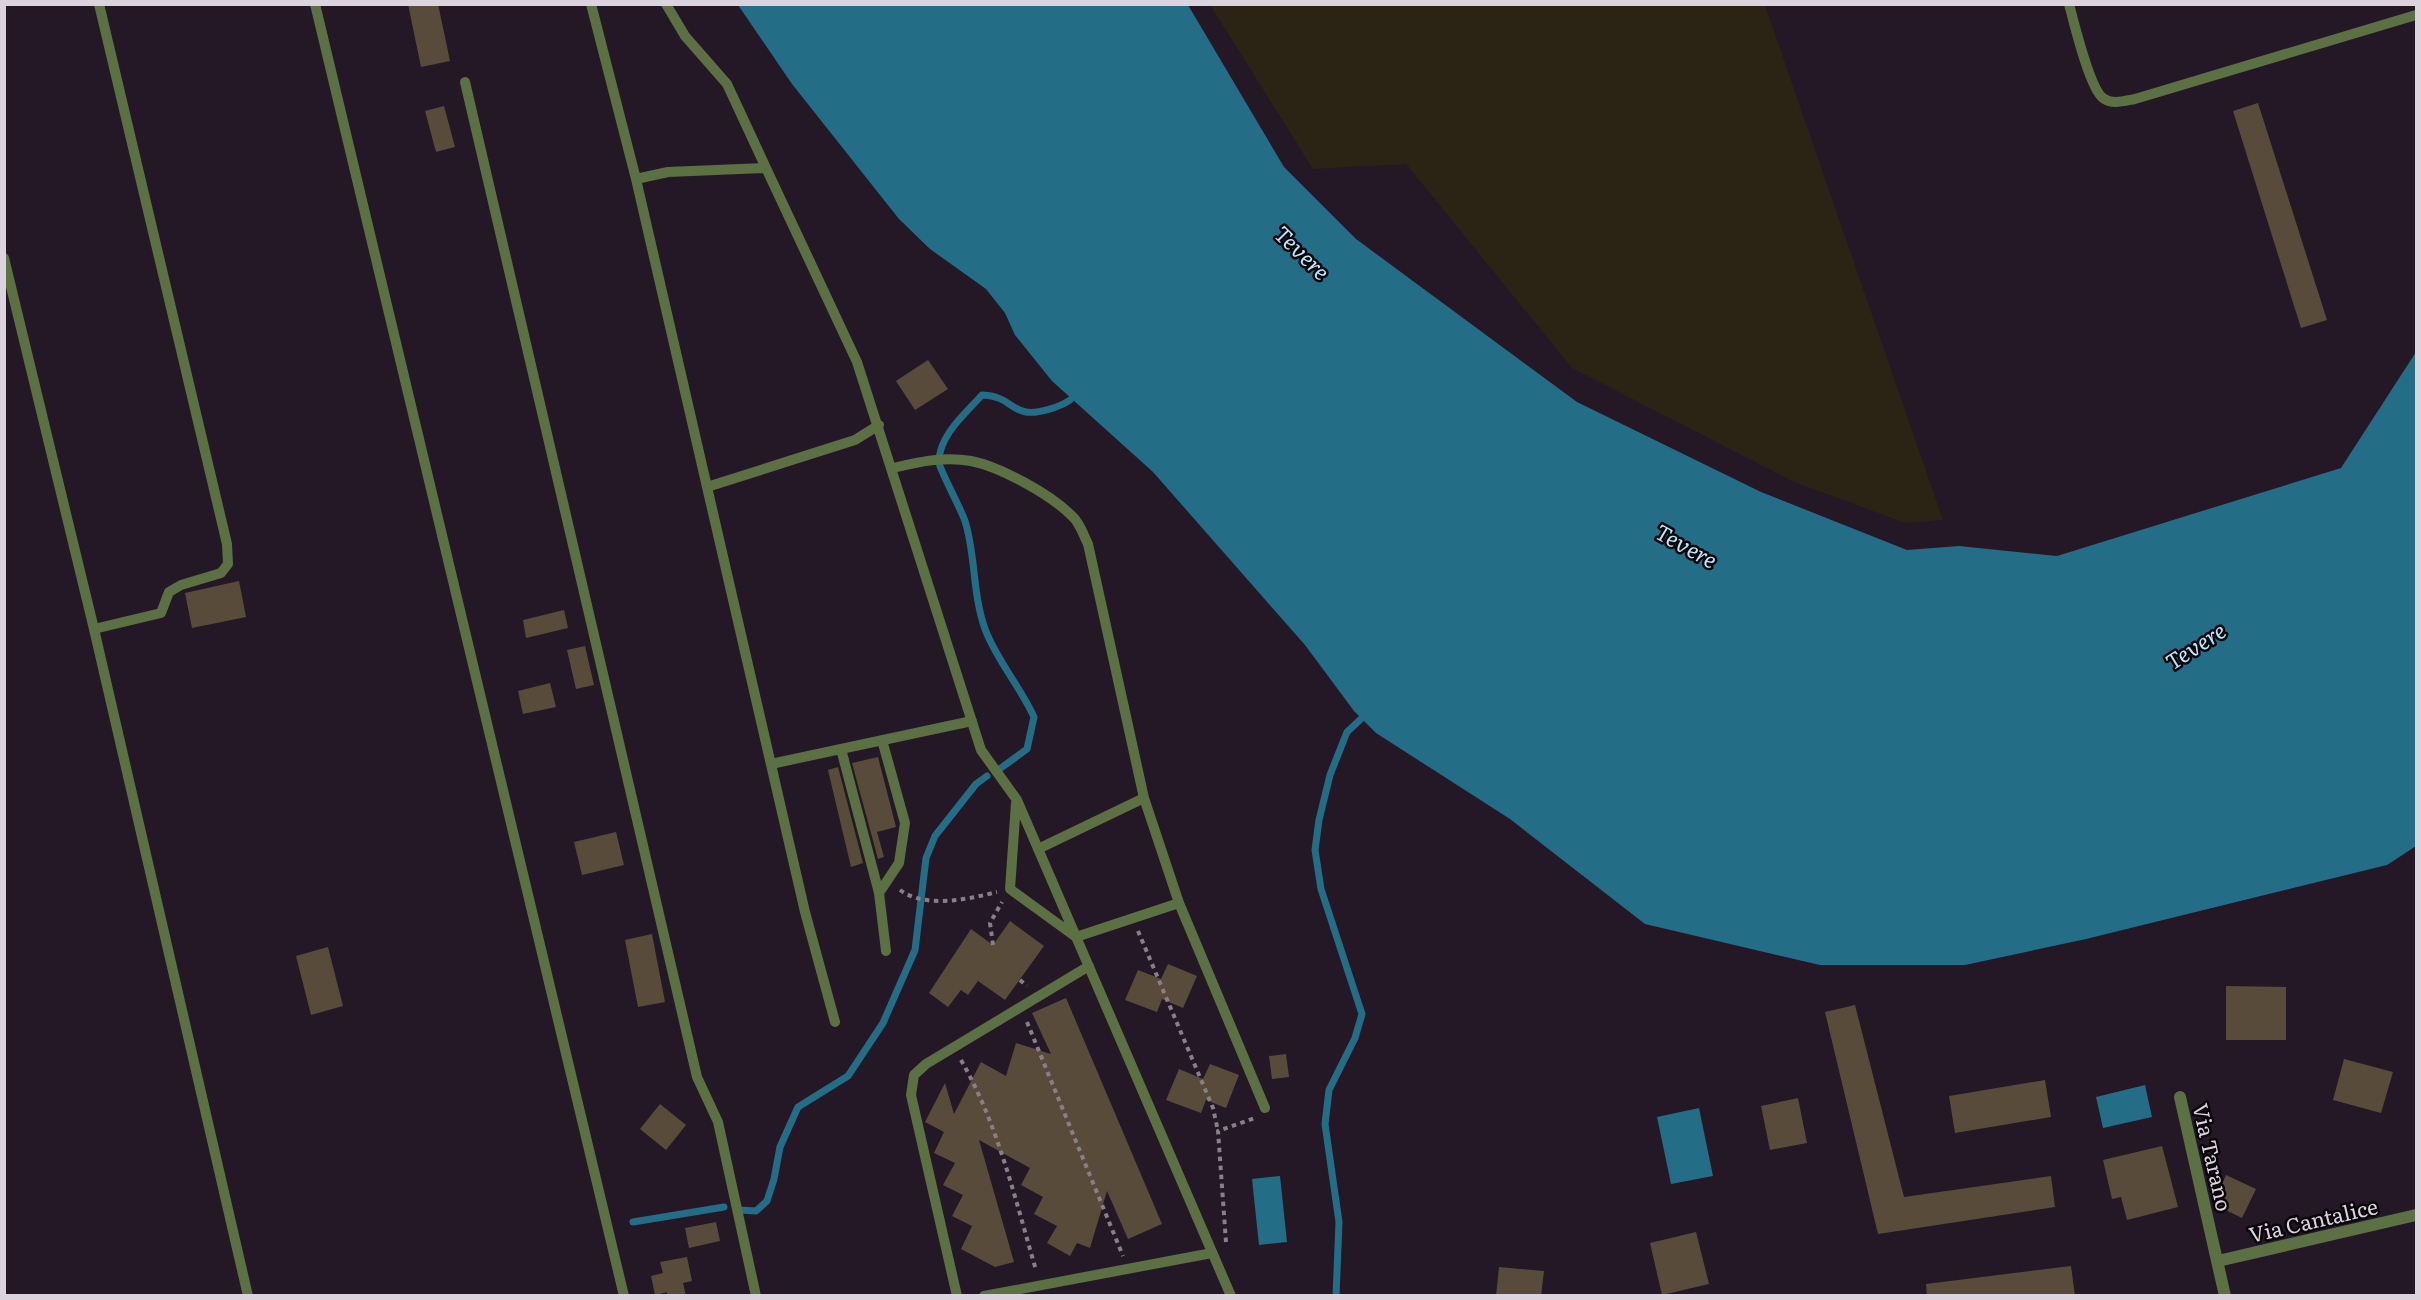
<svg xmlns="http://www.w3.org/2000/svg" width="2421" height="1300" font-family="Literata,serif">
  <rect width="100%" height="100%" fill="#241826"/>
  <path fill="#2b2313" d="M1210 5H1765L1943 520 1905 523 1794 482 1572 368 1406 164 1313 169Z"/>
  <path fill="#246d86" d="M738 5H1188L1284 167 1356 239 1577 402 1761 492 1907 550 1959 546 2057 556 2341 468 2416 352V846L2387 865 2086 939 1965 965H1820L1645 924 1510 819 1376 733 1354 711 1305 645 1153 472 1052 381 1015 335 1005 313 986 289 930 249 899 219 792 84Z
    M2145 1085 2152 1117 2103 1128 2096 1097Z
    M1699 1108 1713 1176 1671 1184 1657 1117Z
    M1280 1176 1287 1242 1259 1245 1252 1179Z"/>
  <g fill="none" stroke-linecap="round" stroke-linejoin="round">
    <path stroke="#246d86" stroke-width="7" d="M1001 768 1027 749 1034 717C1020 686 997 661 985 629 972 592 976 556 965 521 961 509 940 470 939 463 938 436 966 413 982 395 1008 396 1009 409 1026 412 1038 414 1060 407 1070 400
      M740 1210 756 1211 767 1201 774 1179 780 1147 798 1107 848 1076 883 1023 915 950 926 858 935 836 976 784 987 776
      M633 1222 724 1207
      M1336 1296 1339 1222 1325 1124 1329 1090 1355 1038 1362 1014 1321 889 1315 850 1319 820 1330 775 1347 732 1362 718"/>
  </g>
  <path fill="#594b3a" d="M408 4H438L450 61 421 67Z
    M2258 103 2327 320 2301 328 2233 111Z
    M444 106 455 147 436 152 425 111Z
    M928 360 948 389 915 410 896 381Z
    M239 581 246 617 192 628 185 593Z
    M564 610 568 628 526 638 523 620Z
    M585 646 594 685 576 689 567 650Z
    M550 683 556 707 523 714 518 691Z
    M878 757 896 827 877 832 884 857 878 859 852 763Z
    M838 767 863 863 851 867 828 770Z
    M616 832 624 865 582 875 574 842Z
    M1010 921 1044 946 1005 1000 978 981 968 995 961 990 948 1007 929 993 971 929 993 945Z
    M652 934 665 1002 638 1007 625 940Z
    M328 947 343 1006 311 1015 296 956Z
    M1168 964 1197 976 1183 1008 1162 999 1157 1012 1125 1000 1138 970 1161 979Z
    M2226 986 2286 987V1040H2226Z
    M1066 998 1162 1224 1128 1239 1107 1191 1090 1248 1077 1243 1070 1256 1047 1243 1057 1226 1034 1214 1043 1197 1021 1185 1030 1168 979 1140 1014 1262 995 1267 961 1249 972 1226 952 1216 963 1195 943 1185 955 1163 934 1153 944 1132 925 1122 945 1083 954 1114 981 1062 1006 1076 1016 1043 1051 1054 1032 1013Z
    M1855 1005 1904 1197 2051 1176 2055 1207 1878 1234 1825 1012Z
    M1286 1054 1289 1077 1272 1079 1269 1056Z
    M2344 1059 2393 1072 2381 1113 2333 1100Z
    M1210 1064 1239 1075 1226 1108 1206 1100 1201 1113 1166 1100 1179 1069 1203 1079Z
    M2045 1080 2051 1117 1955 1133 1949 1096Z
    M1798 1098 1807 1143 1770 1150 1761 1106Z
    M660 1104 686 1125 666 1150 640 1129Z
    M2162 1146 2178 1207 2127 1220 2121 1197 2112 1199 2103 1160Z
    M2226 1175 2256 1189 2242 1218 2213 1204Z
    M716 1222 720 1241 689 1248 685 1228Z
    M1696 1232 1709 1284 1662 1295 1650 1243Z
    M687 1257 692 1281 683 1283 686 1296 667 1295V1292L655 1295 651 1276 663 1273 660 1262Z
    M2071 1266 2075 1296H1927L1926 1284Z
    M1499 1267 1544 1271 1541 1296H1496Z"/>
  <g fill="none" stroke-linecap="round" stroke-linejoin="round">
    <path stroke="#887f8a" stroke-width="4" stroke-dasharray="4.5 4.5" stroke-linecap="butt" d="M900 890C926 909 969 899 997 892
      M1138 931 1213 1108 1218 1131
      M993 945 990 923 1002 902
      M1020 980 1027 986
      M1027 1022 1123 1256
      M961 1060C998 1124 1015 1199 1036 1270
      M1226 1242 1218 1131 1255 1118"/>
    <path stroke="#5b7043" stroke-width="10" d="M315 4 624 1296
      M591 4 636 179 805 912 835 1022
      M666 4 685 36 727 84 766 168
      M2069 4C2074 23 2090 89 2103 98 2112 105 2124 101 2135 99L2416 15
      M465 82 697 1077 718 1122 756 1296
      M636 179 668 172 766 168 857 362 981 750 1017 800 1231 1296
      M4 258 94 629 248 1296
      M893 468C918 462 944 456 971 461 1001 467 1050 494 1072 516 1080 523 1083 534 1088 544L1144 798 1179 903 1265 1108
      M707 487 855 440 879 425
      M94 629 161 613 169 592 181 585 221 573 228 564 227 544 99 4
      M882 740 905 823 899 863 879 893 886 951
      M841 749 879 893
      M771 764 972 721
      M1016 803 1010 889 1076 937 1179 903
      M1038 849 1144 798
      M957 1296 911 1095 914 1075 926 1064 1089 966
      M984 1296 1212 1253"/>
    <path stroke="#5b7043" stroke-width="12" d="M2180 1097 2225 1296
      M2218 1261 2416 1215"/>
  </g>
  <g text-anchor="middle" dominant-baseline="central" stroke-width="5" stroke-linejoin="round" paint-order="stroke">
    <g font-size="21" fill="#dbd3dd" stroke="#0a060b">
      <text transform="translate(2214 1157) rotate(77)">Via Tarano</text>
      <text transform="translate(2313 1219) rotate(-13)">Via Cantalice</text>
    </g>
    <g font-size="22" font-style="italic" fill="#bde9fc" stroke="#0a060b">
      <text transform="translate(1303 252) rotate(44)">Tevere</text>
      <text transform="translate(1687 545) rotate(29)">Tevere</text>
      <text transform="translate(2195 645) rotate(-33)">Tevere</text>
    </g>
  </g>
  <rect width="2421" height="1300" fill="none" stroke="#dbd3dd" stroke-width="12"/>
</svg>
